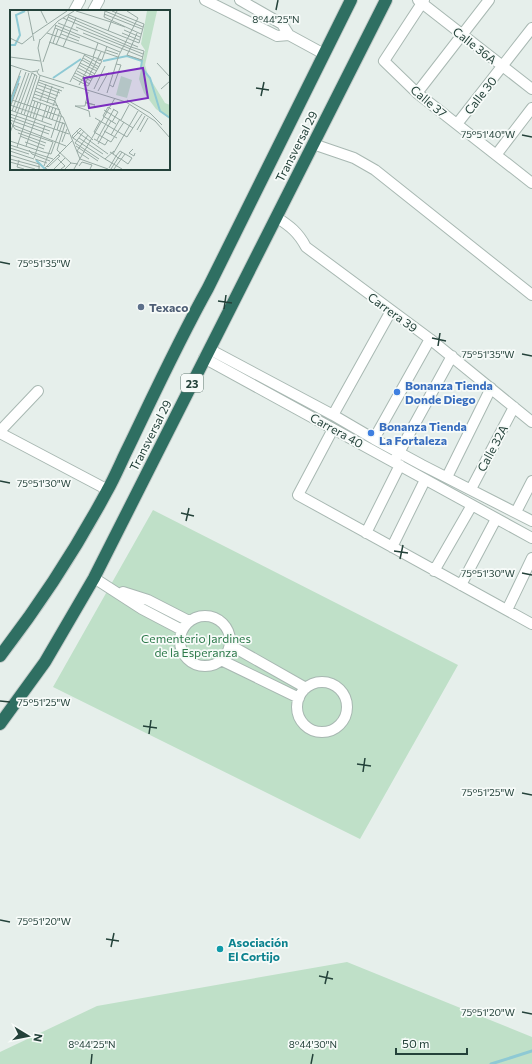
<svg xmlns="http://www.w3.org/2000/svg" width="532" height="1064" font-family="Commissioner,sans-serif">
  <rect width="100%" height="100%" fill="#e6efeb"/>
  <path fill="#bfe0c8" d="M153 510 458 665 360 839 53 687Z
    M347 962 532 1037V1064H0V1052L97 1006Z"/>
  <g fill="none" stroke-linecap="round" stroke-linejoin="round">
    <path stroke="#8ec9d4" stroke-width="3" d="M491 1064 532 1051"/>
    <g stroke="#a8b8b2" stroke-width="12">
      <path id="minor" d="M205 0 277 36 289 35
        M240 0 282 24 289 35 324 54
        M418 0 532 89
        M424 0 384 61 417 93 532 183
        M74 11 80 0
        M93 11 99 0
        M417 93 489 0
        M457 124 532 28
        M313 144 354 158 375 170 532 295
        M496 155 532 108
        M276 217C290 226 298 232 306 247L430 339 532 422
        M209 349 333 415 374 439 422 465 532 521
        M204 358 532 538
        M333 415 391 311
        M333 429 298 495 532 624
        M0 431 38 391
        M0 433 108 490
        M374 439 430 339
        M396 458 452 356
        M447 477 491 388
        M471 489 514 407
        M516 512 532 481
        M366 533 400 465
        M392 547 425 480
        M434 571 472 505
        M94 578 142 609 182 630
        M461 585 496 519
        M123 592 148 600 189 621
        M507 610 532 558
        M180 641a25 25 0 1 1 50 0a25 25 0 1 1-50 0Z
        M230 645 306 688
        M221 660 299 698
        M297 707a25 25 0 1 1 50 0a25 25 0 1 1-50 0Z"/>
    </g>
    <g stroke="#c2cac8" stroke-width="14">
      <path id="highway" d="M0 656C40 604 76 549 107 491 115 477 121 462 128 448 154 394 179 340 208 288L351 0
        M0 724 45 662 94 578 386 0"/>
    </g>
    <use href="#minor" stroke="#fff" stroke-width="10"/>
    <use href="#highway" stroke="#2f6f62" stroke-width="12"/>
  </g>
  <path fill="none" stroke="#24423a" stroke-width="1.5" d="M276 10 278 0M256 88 269 90M261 96 264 82M522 135 532 137M0 262 10 264M218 301 232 303M224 309 226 295M432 338 446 341M438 346 440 333M522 354 532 356M0 481 10 483M181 513 194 516M186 521 189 508M394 551 408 553M400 559 403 545M522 573 532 575M0 701 10 702M143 726 157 728M149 734 151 720M357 764 371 766M363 772 365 758M522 793 532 795M0 920 10 922M106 939 119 941M111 947 114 933M319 976 333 979M325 984 328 971M522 1012 532 1014M91 1064 92 1054M311 1064 313 1054"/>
  <circle fill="#5c6f8a" stroke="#f7fbf9" stroke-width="1.5" cx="141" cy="307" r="4"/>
  <g fill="#3f7fe0" stroke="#f7fbf9" stroke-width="1.5">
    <circle cx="397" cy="392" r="4"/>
    <circle cx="371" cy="433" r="4"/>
  </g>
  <circle fill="#0f9aa8" stroke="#f7fbf9" stroke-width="1.5" cx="220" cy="949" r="4"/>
  <g text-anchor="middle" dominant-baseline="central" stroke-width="3.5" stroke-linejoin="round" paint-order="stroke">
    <rect fill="#f7fbf9" stroke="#637a73" stroke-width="1" x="181" y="374" width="22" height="18" rx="3"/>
    <g font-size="11" font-weight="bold" fill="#24423a">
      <text x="192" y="383">23</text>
    </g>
    <g font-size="12" fill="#24423a" stroke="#f7fbf9">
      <text transform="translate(475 45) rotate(38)">Calle 36A</text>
      <text transform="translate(480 95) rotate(-52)">Calle 30</text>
      <text transform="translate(429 101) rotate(40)">Calle 37</text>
      <text transform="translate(296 146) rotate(-63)">Transversal 29</text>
      <text transform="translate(393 312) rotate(36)">Carrera 39</text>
      <text transform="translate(337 430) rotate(29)">Carrera 40</text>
      <text transform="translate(150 435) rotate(-63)">Transversal 29</text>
      <text transform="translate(492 448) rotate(-62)">Calle 32A</text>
    </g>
    <g font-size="12" font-weight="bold" fill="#4e5e75" stroke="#f7fbf9" text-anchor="start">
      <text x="149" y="307">Texaco</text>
    </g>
    <g font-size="12" font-weight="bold" fill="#366cbe" stroke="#f7fbf9" text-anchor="start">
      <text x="405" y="385">Bonanza Tienda<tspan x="405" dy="14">Donde Diego</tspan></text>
      <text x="379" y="426">Bonanza Tienda<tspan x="379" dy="14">La Fortaleza</tspan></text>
    </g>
    <g font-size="12" fill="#2d7a4b" stroke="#f7fbf9">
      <text x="196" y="638">Cementerio Jardines<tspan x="196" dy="14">de la Esperanza</tspan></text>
    </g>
    <g font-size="12" font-weight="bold" fill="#0d838f" stroke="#f7fbf9" text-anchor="start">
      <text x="228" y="942">Asociación<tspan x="228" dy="14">El Cortijo</tspan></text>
    </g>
  </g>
  <g transform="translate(10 10)">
    <rect width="160" height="160" fill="#e6efeb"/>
    <path d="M137 1H147L135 55 138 65 155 93 160 95V109L146 99 134 83 129 69 135 40 131 34ZM111 66 122 70 117 88 106 85Z" fill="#bfe0c8"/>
    <path fill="none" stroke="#8ec9d4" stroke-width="2" d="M0 35H5L10 25 6 5 15 1M93 51 117 46 132 51 131 57 140 68 150 101 160 108M43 68 71 49M0 94 10 66M26 150 35 159"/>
    <path fill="none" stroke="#98aaa4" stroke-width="1" d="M18 1 24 31M31 1 37 13M66 1 101 12 98 21M95 1 94 7 131 24M95 1 133 17M102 1 134 14 129 33M107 1 101 12 115 17M94 4 132 19M58 7 128 37M53 8 121 37 134 41 132 50 117 45 121 37 127 23M48 13 68 21M45 15 110 42M66 17 133 44M45 18 70 28M114 20 130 27M37 23 108 47M73 23 133 47M112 23 129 30M23 24 57 1M51 24 69 31M0 28 12 34 22 26M30 29 28 38 33 62M30 30 48 11 64 1M39 32 92 50 97 36M43 33 48 19M46 35 59 5 129 33M53 37 66 8M96 40 108 44M74 45 90 54M0 47 30 51M83 47 88 33M73 48 89 57M72 50 88 59M33 52 46 15M70 53 87 61M147 53 160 67M0 55 21 62 27 61M69 55 85 64M68 58 84 66M29 59 27 62 29 65 116 92 145 111 160 128M67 61 82 69M65 63 81 71M64 66 80 74M63 68 78 76 92 51 88 50M29 70 54 78M28 72 52 81M60 72 75 44M28 75 50 83M69 75 84 47M100 75 103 77 111 55 106 54M74 76 91 42M26 78 48 86M84 79 95 56M151 79 160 71M25 81 46 89M88 81 98 63 102 64M78 82 75 96H65L79 101 80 107M97 83 109 45 128 8 117 1M24 84 45 91M23 87 48 96M0 90 11 60M2 90 53 107 70 149 98 159M22 90 50 100M117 90 140 103 152 115M30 91 36 74M45 91 52 107M75 92 85 95 76 93M37 93 42 76M0 95 55 114M1 95 9 73M43 96 49 79M101 99 98 97 93 106 106 114M0 100 42 115M94 100 123 118M2 101 16 62M5 102 19 63M0 104 59 124M11 104 25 64M14 105 27 66M0 107 40 121M20 107 25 91M23 108 28 92M36 108 40 96M85 108 117 127 132 104M39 109 43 97M0 110 39 124M42 110 46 98M111 110 119 95M0 111 5 119 43 132M32 111 37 95M90 111 84 122 101 132 114 112M102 112 108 102 103 99M55 114 47 140 61 153M3 115 56 136M47 120 51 107M127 120 135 106M66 121 98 144M74 121 65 133 89 149M94 121 107 128M130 122 138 108M0 123 22 63 27 66M8 123 36 133M78 125 67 141 79 149M101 125 110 109M10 126 35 136M41 128 50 101M63 128 95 149M63 128 62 126 70 118 83 130M63 128 72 119M69 128 93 144M84 129 95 135 98 130M87 130 104 99M0 131 33 142M15 132 34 139M52 132 57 119M88 134 101 111M0 135 43 149M16 136 31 93M66 136 88 151M7 137 30 66M0 138 19 144M123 139 119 143 124 146 125 143M19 140 22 144 40 151M0 141 24 149M104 141 95 149 112 159M33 142 41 144 53 112M103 144 128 101M0 145 29 154V159M24 148 35 115M47 148 55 156 51 159M0 149 30 157M25 149 37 153M9 150 7 157 14 159M0 152 25 159M34 156 43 132M37 156 38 157 50 146 48 145M69 156 72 152 82 155 80 159M99 158 106 146 110 141 122 148 118 154 111 149 108 148 106 146 100 142M37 159 35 158 62 131M44 159 55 148M55 159 61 153 68 154M64 159 105 88M101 159 112 142M104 159 115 144"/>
    <path fill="#7b2cbf" fill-opacity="0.15" stroke="#7b2cbf" stroke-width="2" d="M133 58 138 88 79 98 74 68Z"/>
    <rect width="160" height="160" fill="none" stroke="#24423a" stroke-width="2"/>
  </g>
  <g font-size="10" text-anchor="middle" fill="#24423a" stroke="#f7fbf9" stroke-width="3.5" stroke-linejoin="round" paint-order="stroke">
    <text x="276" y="23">8°44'25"N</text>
    <text x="488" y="138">75°51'40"W</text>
    <text x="44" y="267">75°51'35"W</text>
    <text x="488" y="358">75°51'35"W</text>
    <text x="44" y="487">75°51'30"W</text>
    <text x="488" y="577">75°51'30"W</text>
    <text x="44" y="706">75°51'25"W</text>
    <text x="488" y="796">75°51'25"W</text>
    <text x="44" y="925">75°51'20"W</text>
    <text x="488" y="1016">75°51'20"W</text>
    <text x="92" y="1048">8°44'25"N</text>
    <text x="313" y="1048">8°44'30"N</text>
  </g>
  <g transform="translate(28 1036) rotate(100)" stroke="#f7fbf9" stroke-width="3" paint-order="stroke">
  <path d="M0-3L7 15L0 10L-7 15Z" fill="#24423a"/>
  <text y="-6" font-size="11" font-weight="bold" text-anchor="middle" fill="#24423a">N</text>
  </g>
  <path d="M396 1048v6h71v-6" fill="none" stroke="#24423a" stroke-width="2"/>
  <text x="402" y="1048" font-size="12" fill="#24423a" stroke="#f7fbf9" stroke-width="3" paint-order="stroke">50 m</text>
</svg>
